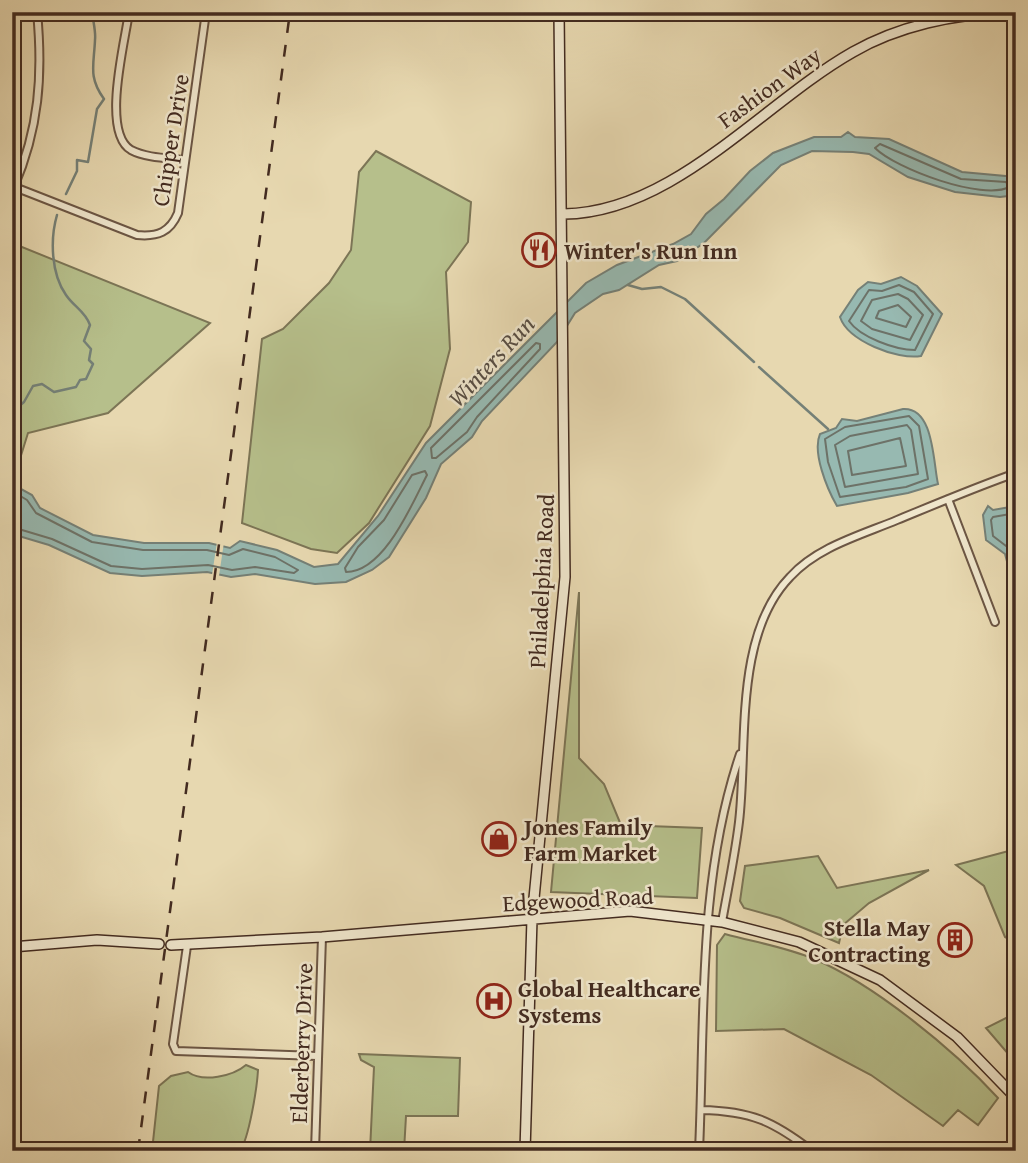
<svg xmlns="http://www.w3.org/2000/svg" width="1028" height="1163" font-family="'Gentium Book Plus',serif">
  <rect width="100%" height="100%" fill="#e7d8b0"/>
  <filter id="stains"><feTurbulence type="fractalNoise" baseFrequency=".00286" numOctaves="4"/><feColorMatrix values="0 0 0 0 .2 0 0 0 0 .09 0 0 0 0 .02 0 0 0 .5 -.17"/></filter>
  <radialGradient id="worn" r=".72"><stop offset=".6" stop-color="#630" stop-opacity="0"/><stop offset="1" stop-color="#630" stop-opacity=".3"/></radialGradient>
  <path fill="#b6bf8b" stroke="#7c7556" stroke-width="2" d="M376 151 471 202 468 242 446 272 450 349 430 426 369 523 337 553 311 549 242 523 262 339 283 329 329 283 351 250 359 172Z
    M12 243 210 323 108 413 28 433 14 478Z
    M579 592V758L604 784 621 825 702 828 697 898 551 892Z
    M1016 849V943L1005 937 984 886 956 865Z
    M818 856 837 888 929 870 869 903 843 925 839 943 780 918 744 908 740 901 745 866Z
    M725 934C754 942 786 947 814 959 874 984 954 1050 998 1098L978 1125 958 1110 943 1126 871 1075 784 1029 716 1031 717 945Z
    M1016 1013V1063L986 1028Z
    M359 1054 460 1058 458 1116H406L404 1151H370L374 1067 361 1060Z
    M246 1065 258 1070C257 1088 249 1138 240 1151H152L159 1086 171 1076 188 1072C203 1083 233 1076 246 1065Z"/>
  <path fill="#97b9b1" stroke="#758077" stroke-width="2" d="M848 132 855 137 889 139 962 172 1016 177V195L1000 197 955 192 908 177 869 154 853 152 812 151 781 165 704 243 677 261 659 265 619 290 603 294 575 313 557 342 482 421 472 437 441 464 426 498 389 557 372 570 346 582 315 584 255 574 231 577 207 572 142 576 110 573 49 545 12 534V484L32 495 40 508 93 535 144 543H209L230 548 240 541 277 550 314 567 338 564 378 516 426 443 586 283 617 265 673 244 691 234 706 214 724 199 750 171 773 153 814 137H841Z
    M901 277 917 286 942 314 921 356C897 360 848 341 840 317L858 290 868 282 881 284Z
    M903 409C934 407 933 462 938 484L908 493 837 506C827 489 812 452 820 434L836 428 842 419 857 421Z
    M988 506 993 510 1016 506V582L1012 580 1005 554 986 540 983 515Z"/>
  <path fill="#e7d8b0" d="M217 542H224L219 576 212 575Z"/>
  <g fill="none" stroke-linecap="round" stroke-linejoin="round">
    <path stroke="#6d7268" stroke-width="2" d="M880 144 961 179 1006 182 1009 187C983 201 896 169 875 148Z
      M899 285 914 292 933 314 915 350C895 350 860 337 849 321L869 290 882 291Z
      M898 294 908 299 923 315 910 340 872 329 861 321 872 300Z
      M898 305 911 317 906 327 876 318 879 311Z
      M536 343 540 344V349L477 417 467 432 436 458H432L431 448Z
      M909 416 919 426 928 479 906 487 840 497 828 462 825 439 845 427Z
      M907 425 911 430 918 474 845 487 835 445 850 436Z
      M900 438 906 466 852 475 848 451Z
      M425 471 427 475C412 504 384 572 346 572L345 568 358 547 384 520 412 475Z
      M12 491 27 500 36 513 92 542 143 550H207L229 555 243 549 275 557 298 570 294 573 255 567 232 570 208 565 142 569 111 566 52 539 12 527
      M1016 513 993 517 991 520 993 536 1010 549 1016 562"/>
    <path stroke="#758077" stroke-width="2.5" d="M66 194 77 171V160L88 162 97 109 104 99C88 77 94 65 95 40 96 31 93 21 92 12
      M628 285 642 289 661 287 685 299 754 362
      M759 367 828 429
      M12 412 24 402 33 386 42 384 54 392 76 387 80 380 86 379 93 364 89 360 91 349 84 341 90 325C85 311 74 307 66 295 51 274 50 239 57 215"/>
    <g stroke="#6c5644" stroke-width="10">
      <path id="street" d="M129 12C125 42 101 132 131 150 146 158 168 158 185 160
        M915 12 918 26
        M12 186 137 235C158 237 170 232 178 213L206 12
        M14 187C39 129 43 75 37 12
        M948 499 995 622
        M722 922C728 888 735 855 739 822 748 747 733 636 790 577 817 547 861 535 897 520 936 504 976 487 1016 473
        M187 946 173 1044 176 1051 317 1056
        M701 1110C751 1111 773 1121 812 1151
        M315 1151 322 937
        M699 1151C705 1019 697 881 740 754"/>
    </g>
    <g stroke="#432b20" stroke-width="12">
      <path id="secondary" d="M564 214C673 213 763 103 853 52 898 26 955 14 1007 12
        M171 945 322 937 630 911 722 922 799 942 880 980 957 1037 1016 1098
        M12 947 97 940 159 944
        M525 1151 532 919 565 577 559 12"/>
    </g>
    <use href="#street" stroke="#efe6cc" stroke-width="6"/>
    <use href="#secondary" stroke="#efe6cc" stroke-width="9"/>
    <path stroke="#432b20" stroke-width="2.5" stroke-dasharray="12 12" stroke-linecap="butt" d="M138 1151 290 12"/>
  </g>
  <defs>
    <g id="restaurant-ring" transform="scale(1.75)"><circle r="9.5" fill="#efe6cc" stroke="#8f2418" stroke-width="1.5"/><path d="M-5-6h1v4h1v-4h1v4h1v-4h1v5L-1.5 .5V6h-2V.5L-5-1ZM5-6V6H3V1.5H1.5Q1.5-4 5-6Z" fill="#8f2418"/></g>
    <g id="shop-ring" transform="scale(1.75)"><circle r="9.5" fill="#efe6cc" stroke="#8f2418" stroke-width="1.5"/><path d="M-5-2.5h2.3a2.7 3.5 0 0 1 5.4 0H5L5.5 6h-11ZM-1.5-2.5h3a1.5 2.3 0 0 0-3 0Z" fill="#8f2418"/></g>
    <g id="building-ring" transform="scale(1.75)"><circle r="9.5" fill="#efe6cc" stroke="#8f2418" stroke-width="1.5"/><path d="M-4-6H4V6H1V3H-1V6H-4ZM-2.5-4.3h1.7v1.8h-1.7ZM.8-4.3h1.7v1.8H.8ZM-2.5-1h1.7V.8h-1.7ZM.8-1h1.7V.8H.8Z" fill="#8f2418"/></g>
    <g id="hospital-ring" transform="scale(1.75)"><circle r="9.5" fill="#efe6cc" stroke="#8f2418" stroke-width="1.5"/><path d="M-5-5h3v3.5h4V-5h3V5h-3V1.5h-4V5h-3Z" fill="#8f2418"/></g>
  </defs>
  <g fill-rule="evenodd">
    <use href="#restaurant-ring" x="539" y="250"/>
    <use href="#shop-ring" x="499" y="839"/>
    <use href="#building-ring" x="955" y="940"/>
    <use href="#hospital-ring" x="494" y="1001"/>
  </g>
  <g text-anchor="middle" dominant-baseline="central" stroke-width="5" stroke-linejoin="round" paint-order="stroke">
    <g font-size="23" fill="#432b20" stroke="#efe6cc">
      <text transform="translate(769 87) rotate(-36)">Fashion Way</text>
      <text transform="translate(170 140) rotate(-81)">Chipper Drive</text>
      <text transform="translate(541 581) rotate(-87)">Philadelphia Road</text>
      <text transform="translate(578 899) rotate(-3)">Edgewood Road</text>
      <text transform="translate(301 1043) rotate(-88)">Elderberry Drive</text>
    </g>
    <g font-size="23" font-weight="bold" fill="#432b20" stroke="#efe6cc" text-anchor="start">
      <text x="564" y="250">Winter's Run Inn</text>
      <text x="524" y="826">Jones Family<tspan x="524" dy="26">Farm Market</tspan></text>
      <text x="930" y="927" text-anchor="end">Stella May<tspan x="930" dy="26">Contracting</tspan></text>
      <text x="518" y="988">Global Healthcare<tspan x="518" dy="26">Systems</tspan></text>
    </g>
    <g font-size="24" font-style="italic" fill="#584e44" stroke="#efe6cc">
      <text transform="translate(491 361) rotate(-47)">Winters Run</text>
    </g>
  </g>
  <rect width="1028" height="1163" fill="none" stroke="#e7d8b0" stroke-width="42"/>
  <rect x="14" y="14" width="1000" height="1135" fill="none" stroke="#432b20" stroke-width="3.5"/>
  <rect x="21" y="21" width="986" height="1121" fill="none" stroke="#432b20" stroke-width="2"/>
  <rect width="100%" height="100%" filter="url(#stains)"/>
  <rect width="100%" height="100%" fill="url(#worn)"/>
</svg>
